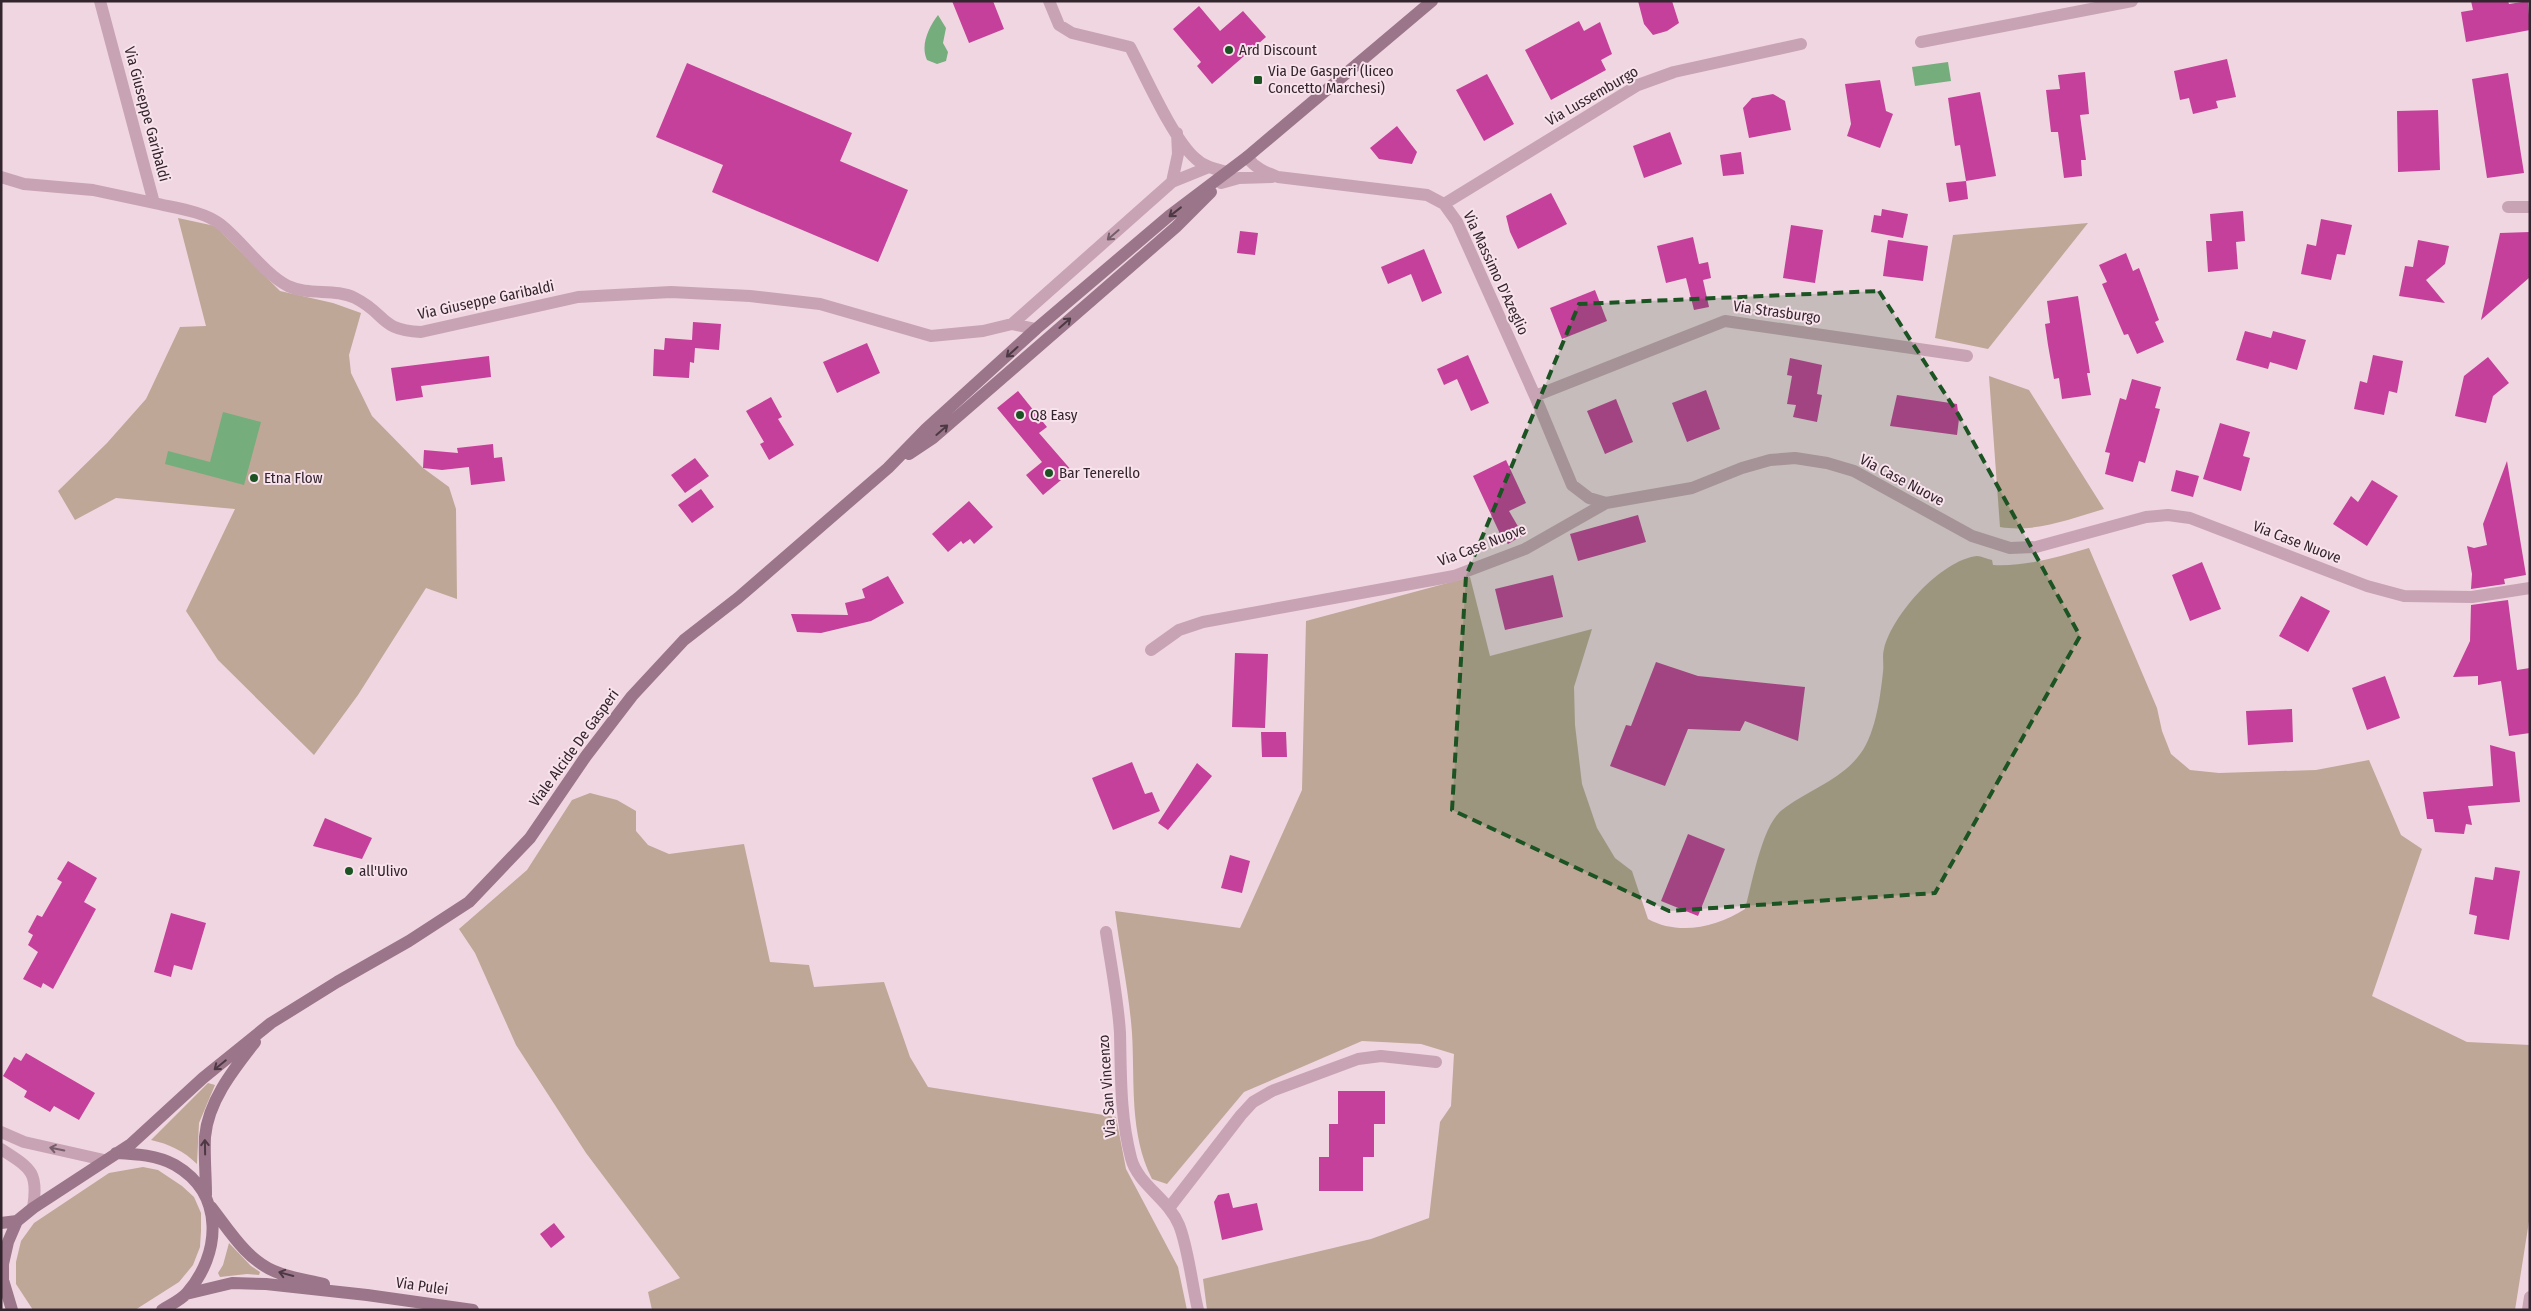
<svg xmlns="http://www.w3.org/2000/svg" width="2531" height="1311" font-family="'Fira Sans Condensed',sans-serif">
  <rect width="100%" height="100%" fill="#f0d6e1"/>
  <path fill="#bea797" d="M178 218 215 226 280 291 333 303 361 313 349 355 351 373 372 416 423 468 449 487 456 509 457 599 426 588 358 695 314 755 218 660 186 611 235 509 116 498 75 520 58 491 107 443 146 399 180 327 206 326Z
    M2088 223 1988 349 1935 338 1953 235Z
    M1989 376 2029 390 2104 509C2069 519 2036 533 2000 527Z
    M2089 548 2157 708 2162 731 2171 754 2190 770 2219 773 2316 770 2369 760 2401 835 2422 849 2372 996 2467 1042 2530 1045V1215L2515 1310H1207L1203 1279 1371 1239 1429 1218 1440 1122 1451 1106 1454 1054 1421 1044 1362 1041 1244 1092 1167 1184 1152 1179C1129 1133 1135 1082 1132 1033 1129 992 1120 951 1115 911L1240 928 1302 790 1306 621 1470 577 1490 656 1592 629 1574 687 1575 725 1582 784 1597 828 1615 858 1632 871 1648 919C1679 936 1717 927 1745 909 1752 884 1762 825 1782 810 1805 792 1838 781 1857 758 1875 738 1880 699 1883 672 1884 665 1882 656 1884 649 1892 615 1941 560 1977 556 1981 556 1987 559 1992 560L1993 565C2025 567 2058 557 2089 548Z
    M590 793 617 800 636 811V831L648 845 669 854 744 844 770 962 809 965 814 987 884 982 910 1057 928 1087 1116 1117 1126 1169 1178 1267 1187 1310H652L648 1292 680 1278 586 1153 516 1045 475 953 459 929 527 870 572 800Z
    M208 1083 215 1085 199 1123 197 1164C184 1151 169 1144 151 1140Z
    M143 1167 158 1170 182 1186 194 1197 201 1213V1231L200 1247 193 1265 179 1282 135 1310H33L16 1284V1262L21 1241 34 1223 109 1173Z
    M229 1243 251 1266 260 1272 259 1275 247 1274 220 1277 218 1273 223 1265Z"/>
  <path fill="#76ad7c" d="M938 15 946 28 943 43 948 52 946 61 937 64 927 60C920 45 929 27 938 15Z
    M1948 62 1951 81 1915 86 1912 67Z
    M223 412 261 422 244 485 165 464 168 451 210 462Z"/>
  <path fill="#c5409a" d="M952 1H993L1004 29 969 43Z
    M1638 1H1672L1679 23 1667 31 1653 35 1644 24Z
    M2471 1H2508L2509 4 2528 1 2530 30 2466 42 2461 12 2473 10Z
    M1199 6 1220 31 1243 11 1266 37 1212 84 1197 66 1201 62 1173 29Z
    M1579 21 1584 31 1600 22 1612 54 1601 60 1606 70 1551 100 1525 50Z
    M2227 59 2236 97 2216 101 2218 108 2193 114 2189 98 2180 100 2174 71Z
    M687 63 852 133 840 161 908 190 878 262 712 192 723 165 656 137Z
    M2085 72 2089 114 2080 115 2086 160H2081L2082 176 2064 178 2058 132H2051L2046 90 2060 89 2058 75Z
    M2508 73 2524 173 2487 178 2472 79Z
    M1487 74 1514 124 1484 141 1456 90Z
    M1880 80 1886 111 1893 114 1880 148 1847 136 1851 124 1845 84Z
    M1980 92 1996 176 1966 181 1960 145 1955 146 1948 98Z
    M1773 94 1785 101 1791 130 1749 138 1743 108 1752 98Z
    M2438 110 2440 170 2398 172 2397 111Z
    M1397 126 1417 152 1412 164 1379 159 1370 148Z
    M1670 132 1682 164 1644 178 1633 146Z
    M1741 152 1744 174 1723 176 1720 155Z
    M1966 181 1968 199 1949 202 1946 183Z
    M1551 193 1567 224 1518 249 1510 232 1506 216Z
    M1882 209 1908 214 1903 238 1871 232 1874 215 1881 216Z
    M2243 211 2245 241 2236 242 2238 269 2208 272 2206 241H2212L2210 214Z
    M2321 219 2352 225 2345 255 2337 254 2331 280 2301 274 2307 244 2316 246Z
    M1791 225 1823 230 1815 283 1783 278Z
    M1240 231 1258 233 1255 255 1237 253Z
    M2530 232V277L2481 320 2500 233Z
    M1693 237 1699 264 1708 262 1711 278 1703 280 1709 307 1694 310 1686 278 1666 283 1657 246Z
    M1888 240 1928 246 1923 281 1883 276Z
    M2418 240 2449 246 2445 264 2426 280 2445 303 2399 296 2405 266 2413 267Z
    M1424 249 1442 293 1422 302 1411 274 1388 284 1381 267Z
    M2126 253 2133 271 2139 268 2159 320 2155 322 2164 342 2137 354 2128 334 2124 335 2102 284 2107 282 2099 265Z
    M1595 290 1607 321 1562 339 1550 308Z
    M2078 296 2090 373H2087L2091 395 2062 399 2059 378 2054 379 2048 345 2045 324 2050 323 2047 301Z
    M693 322 721 324 719 350 695 348 694 363 690 362 689 378 653 376 654 349 664 350 665 338 692 340Z
    M2245 331 2271 338 2273 331 2306 340 2297 370 2270 362 2268 369 2236 360Z
    M867 343 880 373 837 393 823 362Z
    M1468 355 1489 403 1471 411 1457 379 1444 385 1437 369Z
    M2373 355 2403 361 2397 393 2389 391 2384 415 2354 409 2360 381 2367 383Z
    M489 356 491 377 421 386 423 397 396 401 391 368Z
    M2488 357 2509 383 2493 396 2486 423 2455 416 2464 376Z
    M1790 358 1822 365 1817 394 1822 395 1817 422 1793 417 1796 405 1787 404 1792 376 1787 375Z
    M2132 379 2161 387 2155 408 2160 409 2145 463 2139 461 2133 482 2105 474 2110 453 2105 452 2120 398 2126 400Z
    M1706 390 1720 429 1687 442 1672 403Z
    M1018 391 1047 427 1039 433 1072 471 1043 495 1026 475 1042 462 997 408Z
    M1897 395 1957 404 1959 419 1957 435 1890 426Z
    M771 397 782 417 778 419 794 445 769 460 760 444 764 442 746 411Z
    M1616 399 1633 442 1605 454 1587 411Z
    M2220 423 2250 432 2243 456 2250 458 2241 491 2203 479Z
    M493 444 494 458 502 457 505 481 471 485 469 467 442 470 423 468 424 450 458 453 457 448Z
    M695 458 709 476 685 493 671 475Z
    M1506 460 1526 503 1509 511 1523 535 1508 544 1502 538 1473 476Z
    M2507 461 2526 575 2504 579 2505 584 2471 589 2472 574 2467 546 2474 548 2487 545 2483 524Z
    M2176 470 2199 476 2193 497 2171 491Z
    M2372 480 2398 496 2367 546 2333 524 2351 496 2358 502Z
    M701 489 714 507 692 523 678 505Z
    M969 501 993 527 974 544 970 539 963 544 961 541 948 552 932 534Z
    M1638 515 1646 542 1578 561 1570 534Z
    M2202 562 2221 609 2190 621 2172 575Z
    M1553 575 1563 617 1505 630 1495 589Z
    M888 576 904 603 871 621 821 633 797 632 791 614 848 615 845 603 865 598 862 589Z
    M2301 596 2330 611 2308 652 2279 636Z
    M2508 600 2517 670 2530 668V733L2509 736 2501 681 2478 685V676L2453 677 2470 641 2471 605Z
    M1235 653 1268 654 1265 728 1232 727Z
    M1656 662 1698 676 1805 687 1798 741 1745 721 1740 731 1688 729 1665 786 1610 766 1626 725 1631 726Z
    M2385 676 2400 718 2367 730 2352 688Z
    M2292 709 2293 742 2248 745 2246 711Z
    M1261 732H1286L1287 757H1262Z
    M2490 745 2515 752 2520 802 2468 806 2472 825 2466 824 2464 834 2435 832 2433 819H2427L2423 792 2493 786Z
    M1132 762 1145 794 1152 792 1160 811 1113 830 1092 778Z
    M1197 763 1212 776 1168 830 1158 823Z
    M325 818 372 838 362 859 313 846Z
    M1688 834 1725 849 1698 916 1661 901Z
    M1230 855 1250 861 1242 893 1221 888Z
    M68 861 97 878 84 902 96 909 53 989 43 983 41 988 23 979 38 952 28 945 33 935 28 932 37 915 42 917 62 882 57 879Z
    M2495 867 2520 871 2509 940 2474 934 2477 916 2469 914 2475 877 2493 880Z
    M171 913 206 923 192 970 174 965 171 977 154 972Z
    M26 1053 95 1093 79 1120 54 1106 50 1112 24 1097 27 1091 3 1076 14 1057 21 1061Z
    M1338 1091H1385V1124H1374V1157H1363V1191H1319V1157H1329V1124H1338Z
    M1229 1193 1233 1208 1257 1203 1263 1230 1222 1240 1214 1202 1218 1195Z
    M554 1223 565 1237 551 1248 540 1234Z"/>
  <g fill="none" stroke-linecap="round" stroke-linejoin="round">
    <path stroke="#c8a3b4" stroke-width="12" d="M100 1 154 203C175 208 203 211 220 224 242 241 263 273 288 286 309 296 335 288 355 298 387 314 379 330 421 332L578 297 671 292 750 296 820 304 931 336 983 331 1012 324 1036 329
      M1049 1 1059 25 1072 33 1130 47C1145 75 1173 139 1195 158 1204 167 1216 169 1227 172
      M1921 42 2132 1
      M1247 157C1256 169 1265 172 1278 177L1427 195 1444 204 1457 222 1535 396 1572 485 1589 498 1606 503
      M1 177 24 184 93 190 154 203
      M1172 182 1178 154 1177 133
      M1221 183 1239 178 1272 177
      M1444 204 1638 85 1674 72 1801 44
      M2508 207H2530
      M1012 324 1172 182 1209 167
      M1535 396 1725 321 1967 356
      M1151 650 1179 630 1203 622 1454 576 1525 549 1606 503 1692 488 1742 468 1770 460 1795 458 1827 463 1854 471 1972 536 2010 548 2036 547 2146 517 2168 515 2190 518 2367 586 2404 596 2472 597 2530 588
      M1106 932C1111 965 1118 1000 1120 1033 1121 1075 1120 1116 1131 1158 1138 1185 1168 1198 1179 1225 1188 1247 1192 1285 1198 1310
      M1 1132 24 1142 104 1160
      M1 1149C30 1168 39 1171 33 1208
      M1169 1208 1241 1115 1253 1102 1272 1091 1358 1059 1381 1056 1436 1062
      M2528 1310 2530 1297"/>
    <path stroke="#9b758a" stroke-width="12" d="M909 454 933 438 1176 227 1211 192
      M116 1153C136 1154 157 1155 175 1165 225 1194 221 1254 187 1293 181 1300 170 1305 162 1310
      M206 1195C206 1176 204 1156 205 1137 208 1101 234 1069 255 1042
      M211 1207C229 1230 246 1259 274 1271 289 1278 308 1280 324 1284
      M1 1223 17 1221
      M186 1294 232 1283 266 1284 367 1295 473 1310
      M12 1310 3 1280V1264L8 1242 17 1221 33 1208 131 1144 203 1078 271 1023 337 982 409 941 469 902 530 838 586 756 632 696 684 640 738 598 888 468 926 429 1036 329 1169 216 1247 157 1432 1"/>
  </g>
  <defs><path id="oneway-shaft" d="M-6 0H5M1.5-3L5.5 0L1.5 3" fill="none" stroke-width="1.6" stroke-linecap="round" stroke-linejoin="round" transform="scale(1.25)"/></defs>
  <g stroke="#4d3944">
    <use href="#oneway-shaft" transform="translate(1175 212) rotate(142)"/>
    <use href="#oneway-shaft" transform="translate(1065 323) rotate(-41)"/>
    <use href="#oneway-shaft" transform="translate(1012 352) rotate(138)"/>
    <use href="#oneway-shaft" transform="translate(942 430) rotate(-41)"/>
    <use href="#oneway-shaft" transform="translate(220 1065) rotate(141)"/>
    <use href="#oneway-shaft" transform="translate(205 1147) rotate(-91)"/>
    <use href="#oneway-shaft" transform="translate(286 1274) rotate(-165)"/>
  </g>
  <g stroke="#765e6a">
    <use href="#oneway-shaft" transform="translate(1113 235) rotate(139)"/>
    <use href="#oneway-shaft" transform="translate(57 1149) rotate(-168)"/>
  </g>
  <path fill="#1b5323" fill-opacity="0.2" stroke="#1b5323" stroke-width="4" stroke-dasharray="10 6" stroke-linejoin="round" d="M1879 291 1958 414 2080 636 1935 893 1669 911 1452 810 1466 576 1579 304Z"/>
  <g fill="#1b5323" stroke="#f8e2eb" stroke-width="2">
    <circle cx="1229" cy="50" r="5"/>
    <rect x="1253" y="75" width="10" height="10" rx="2.5"/>
    <circle cx="1020" cy="415" r="5"/>
    <circle cx="1049" cy="473" r="5"/>
    <circle cx="254" cy="478" r="5"/>
    <circle cx="349" cy="871" r="5"/>
  </g>
  <g text-anchor="middle" dominant-baseline="central" stroke-width="4" stroke-linejoin="round" paint-order="stroke">
    <g font-size="15" fill="#33252d" stroke="#f8e2eb" text-anchor="start">
      <text x="1239" y="50">Ard Discount</text>
      <text x="1268" y="71">Via De Gasperi (liceo<tspan x="1268" dy="17">Concetto Marchesi)</tspan></text>
      <text x="1030" y="415">Q8 Easy</text>
      <text x="1059" y="473">Bar Tenerello</text>
      <text x="264" y="478">Etna Flow</text>
      <text x="359" y="871">all'Ulivo</text>
    </g>
    <g font-size="15" fill="#33252d" stroke="#f8e2eb">
      <text transform="translate(1592 96) rotate(-30)">Via Lussemburgo</text>
      <text transform="translate(147 114) rotate(75)">Via Giuseppe Garibaldi</text>
      <text transform="translate(1496 273) rotate(65)">Via Massimo D'Azeglio</text>
      <text transform="translate(486 300) rotate(-12)">Via Giuseppe Garibaldi</text>
      <text transform="translate(1777 312) rotate(8)">Via Strasburgo</text>
      <text transform="translate(1902 480) rotate(28)">Via Case Nuove</text>
      <text transform="translate(2297 542) rotate(21)">Via Case Nuove</text>
      <text transform="translate(1482 545) rotate(-21)">Via Case Nuove</text>
      <text transform="translate(574 748) rotate(-54)">Viale Alcide De Gasperi</text>
      <text transform="translate(1107 1086) rotate(-94)">Via San Vincenzo</text>
      <text transform="translate(422 1286) rotate(8)">Via Pulei</text>
    </g>
  </g>
  <rect width="2531" height="1311" fill="none" stroke="#33252d" stroke-width="5"/>
</svg>
